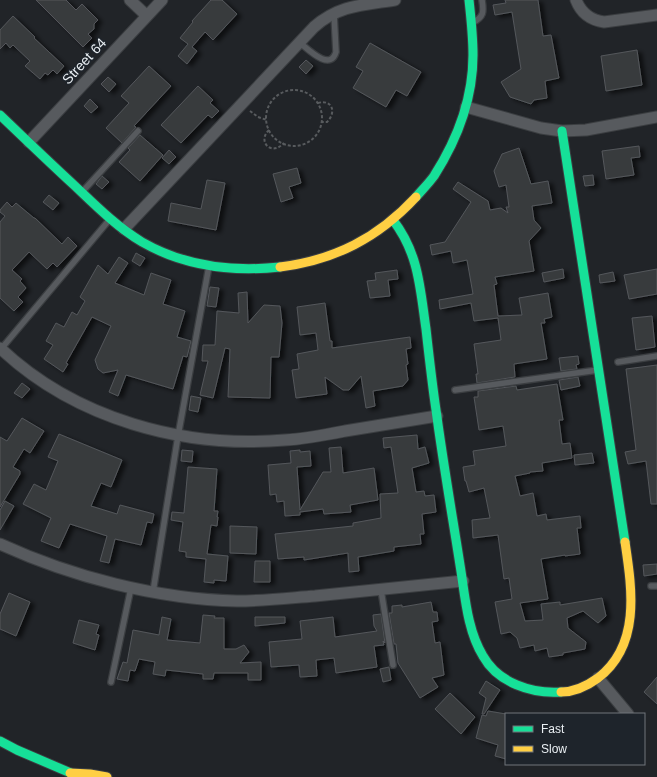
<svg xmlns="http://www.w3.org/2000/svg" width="657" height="777" font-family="Arial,sans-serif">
  <defs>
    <filter id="shadow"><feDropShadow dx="4.5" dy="2.5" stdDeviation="2" flood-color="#0009"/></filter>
  </defs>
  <rect width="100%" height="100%" fill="#212428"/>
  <path fill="#383b3e" stroke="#54575b" filter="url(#shadow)" d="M36 0H66L76 10 82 4 98 20 94 24V29L88 34 92 38 83 47Z
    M211 0H222L237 14 213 40 205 32 192 47 197 51 187 64 178 56 188 44 180 38 193 22 192 21Z
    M505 0H538L543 36 551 35 559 78 545 81 547 98 534 100 531 104 510 97 501 82 521 69 512 12 495 15 493 5 506 3Z
    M13 16 35 37 34 38 64 66 57 74 53 70 48 75 45 73 40 79 25 66 30 61 13 45 10 48 6 43 0 49V30Z
    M370 43 421 72 407 96 396 90 386 107 353 88 363 71 356 67Z
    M637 50 642 85 606 91 601 56Z
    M306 60 313 66 306 74 299 67Z
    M149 66 171 86 134 126 136 127 122 143 106 128 129 103 121 96Z
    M108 77 116 84 109 92 101 84Z
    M198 86 213 100 210 103 219 111 212 118 208 115 181 143 161 125Z
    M90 99 98 107 91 113 84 106Z
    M140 135 163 155 140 181 119 162 130 150 128 148Z
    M639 146 640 157 631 158 634 175 606 179 602 151Z
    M519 148 531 184 548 181 552 203 532 206 534 220 541 228 529 241 534 271 495 277 497 284 494 285 498 316 522 315 519 298 548 293 552 317 544 319 545 323H541L547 359 514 364 515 377 477 383 476 374H478L474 344 501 340 498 318 474 321 471 303 440 309 439 300 473 294 467 260 453 263 451 251 432 255 430 245 445 242 471 202 453 189 458 182 488 201 490 210 501 208 508 213 506 207H509L506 185 499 187 494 171 502 154Z
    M169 150 176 157 169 164 162 158Z
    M297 168 301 183 289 187 293 198 281 202 273 174Z
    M593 175 594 185 585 186 583 176Z
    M102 176 109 182 102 189 96 184Z
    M207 180 225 183 216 230 168 221 171 203 201 209Z
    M49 195 59 203 53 210 43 202Z
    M7 202 12 207 16 203 34 218H35L62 244 68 237 77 246 57 267 53 263 47 269 29 252 12 270 22 279 20 281 26 288 18 297 23 302 14 311 0 298V222L5 216 0 212V210Z
    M136 253 145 258 140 266 132 261Z
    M119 257 128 263 115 283 144 295 151 273 171 280 163 304 185 311 177 337 191 341 187 357 183 356 173 389 126 375 118 396 109 392 118 370 103 373 98 369 95 360 111 326 92 317 66 363 68 364 63 372 44 359 53 345 46 341 56 323 64 327 72 312 77 315 85 301 80 297 98 265 108 274Z
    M563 269 564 278 544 282 542 273Z
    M657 269V294L629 299 624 275Z
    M397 270 398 279 388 280 390 296 370 298 367 281 376 280 375 273Z
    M613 272 615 281 600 283 599 275Z
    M210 287 219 288 216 307 207 306Z
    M247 292 248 323 264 305 280 306 282 323 279 357H271L270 398 228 397 230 349 225 348 213 398 200 395 208 361H202L203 345H215L217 311 239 313 238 293Z
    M325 303 330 341H332V348L410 337 411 348 406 349 408 364 406 365 408 380 403 386 373 391 375 406 366 408 361 376 349 390H343L325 377 327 394 296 398 292 370 299 369 297 354 318 350 316 333 300 335 297 307Z
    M652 316 655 347 636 350 632 318Z
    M578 356 579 364 576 365 577 369 561 371 559 358Z
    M657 365V504H651L646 461 628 464 625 452 636 450 626 369Z
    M578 377 580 386 561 390 559 380Z
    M22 383 30 389 22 398 14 393Z
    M557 384 563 420H559L562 444 570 443 572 458 542 463 543 471 530 472V473L515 476 520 496 533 493 537 516 546 514 547 520 580 516 581 528H577L580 554 565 556V555L541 559 548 599 520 603 525 621 543 620 541 604 560 602V605L602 598 606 616 598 623 583 611 567 618 568 628 586 642 585 649 563 653V655L549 657 547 648 535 651 534 645 520 648 517 638 510 632 501 634 495 602 512 599 509 578 504 579 498 535 473 538 472 520 490 518 484 488 469 492 466 481H465L463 467 475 465 473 451 506 446 503 426 479 430 474 397H478V391L516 386 517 390Z
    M191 396 201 398 198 412 189 410Z
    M22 418 44 431 30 453 24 449 13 467 20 471V474L0 507V437L7 441Z
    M59 434 122 460 111 487 101 483 91 506 117 514 120 505 154 514 152 523 147 522 141 545 115 539 109 563 100 561 107 536 70 524 59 548 41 541 51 518 23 504 34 484 46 490 58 461 48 457Z
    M417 435 418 449 425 447 429 463 412 468 416 492 424 491 425 496 434 495 436 512 422 514 424 534H420L421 544 394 547V551L358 557 359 571 349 572 348 553 304 560V557L278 559 275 534 353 526V523L381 518 380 494 398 493 391 447 384 448 383 438Z
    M341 447 343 473 374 468 378 500 350 505 351 512 324 514 323 509 300 512V515L285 516 284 501 277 502 276 494 270 495 268 465 291 463 290 451 300 450V452L310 451 311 466 297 467 300 510 323 472H331L329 448Z
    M182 450 193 451 192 462 181 461Z
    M592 453 594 463 575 465 574 455Z
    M188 467 217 469 214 511H218L217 517H218L217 526 211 525 207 554 228 556 226 581 214 580V583L204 582 206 559 186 557V552L179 551 183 522 171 520 172 512 184 513Z
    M5 501 14 506 0 530V510Z
    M230 526 257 527 256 554 230 553Z
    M255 561H270V582H254Z
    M657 564V574L644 576 643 565Z
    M9 593 30 602 16 636 0 629V614Z
    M431 602 433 612H437L438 621 432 622 435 643 440 642 444 675 432 678 438 687 420 698 398 663 396 644H394L389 613H392V606L402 605V607Z
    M381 614 385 643 383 641 384 645 374 646 377 667 336 673 334 658 316 660 317 676 300 677 299 665 271 667 269 642 302 639 300 621 333 617 335 637 377 631 374 626 373 615Z
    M203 615 215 616 214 618H224V649H236L244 645 249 652 240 663 261 662V680H248V673H214L213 679H203V674L166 670 165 676 153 674 155 662 139 659 135 671 130 670 128 681 117 679 123 662 127 663 133 630 159 635 162 617 171 619 167 640 200 643Z
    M255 617H285V623L255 626Z
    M79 620 99 625 96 634 99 635 95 650 73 643Z
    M389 667 391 680 383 682 380 669Z
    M657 677V704L644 692Z
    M486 681 500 690 484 714H482L486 698 479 693Z
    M450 693 475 717 461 734 435 709Z
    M488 711 506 714V759L495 756 498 745 476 738 482 715 486 716Z"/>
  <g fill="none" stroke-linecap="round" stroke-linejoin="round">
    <g stroke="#3b3e41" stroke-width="8">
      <path id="lane" d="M472 23C484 17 484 12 482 0
        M299 42C308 49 330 72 336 52L334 14
        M82 192 138 131
        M1 349 110 219
        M618 362 657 356
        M455 390 598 370
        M651 586H657
        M381 590 393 665
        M153 592 178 436 209 266
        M111 682 131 588"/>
    </g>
    <g stroke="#3b3e41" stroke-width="13">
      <path id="street" d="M130 0 147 16
        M576 0C581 13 590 20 604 22L657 15
        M466 107 541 128 562 131 586 130 657 117
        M29 142 162 0
        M124 229 314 27C339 5 363 5 395 0
        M0 348C75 419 184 449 285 440 305 439 325 435 345 431 375 426 406 421 437 416
        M0 544C72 577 157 599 237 601 263 601 289 598 315 596 365 591 414 586 463 581
        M598 678 628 714"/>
    </g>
    <g stroke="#3b3e41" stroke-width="11">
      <path id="fast" d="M0 115C25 139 50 163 75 186 96 206 117 227 142 242 184 266 233 272 280 267
        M562 131 625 542
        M416 197C422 190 429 183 434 176 457 140 473 98 473 55 473 37 471 18 469 0
        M393 220C419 254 420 288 426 329 429 356 432 383 436 410 443 462 452 514 460 565 465 595 467 630 483 656 498 683 532 694 561 692
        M0 741 17 750 80 777"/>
    </g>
    <g stroke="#3b3e41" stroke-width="11">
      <path id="slow" d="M280 267C335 260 378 238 416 197
        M561 692C574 692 587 686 598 678 641 645 632 589 625 542
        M70 773 90 774 107 777"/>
    </g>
    <path stroke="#585b5e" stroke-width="2" stroke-dasharray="3 2" stroke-linecap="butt" d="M266 118a28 28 0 1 1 56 0a28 28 0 1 1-56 0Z
      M318 103C332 99 337 112 327 122H322
      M250 111 258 117 267 120
      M269 130C257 141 271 157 284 143"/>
    <use href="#lane" stroke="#575a5e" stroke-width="5.5"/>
    <use href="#street" stroke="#575a5e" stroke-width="11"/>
    <use href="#fast" stroke="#16e098" stroke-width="9"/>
    <use href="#slow" stroke="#ffcf43" stroke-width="9"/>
  </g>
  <g text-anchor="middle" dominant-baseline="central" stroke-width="3" stroke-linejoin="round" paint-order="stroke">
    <g font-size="14" fill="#eaeff3" stroke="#1e242b">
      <text transform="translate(84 61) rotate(-47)">Street 64</text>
    </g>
  </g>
  <rect x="505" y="713" width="140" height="52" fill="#1e242b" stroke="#70757b"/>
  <rect x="513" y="726" width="20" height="6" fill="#16e098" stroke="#70757b"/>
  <text x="541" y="733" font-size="12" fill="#eaeff3">Fast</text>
  <rect x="513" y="746" width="20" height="6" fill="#ffcf43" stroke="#70757b"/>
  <text x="541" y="753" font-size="12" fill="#eaeff3">Slow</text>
</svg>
